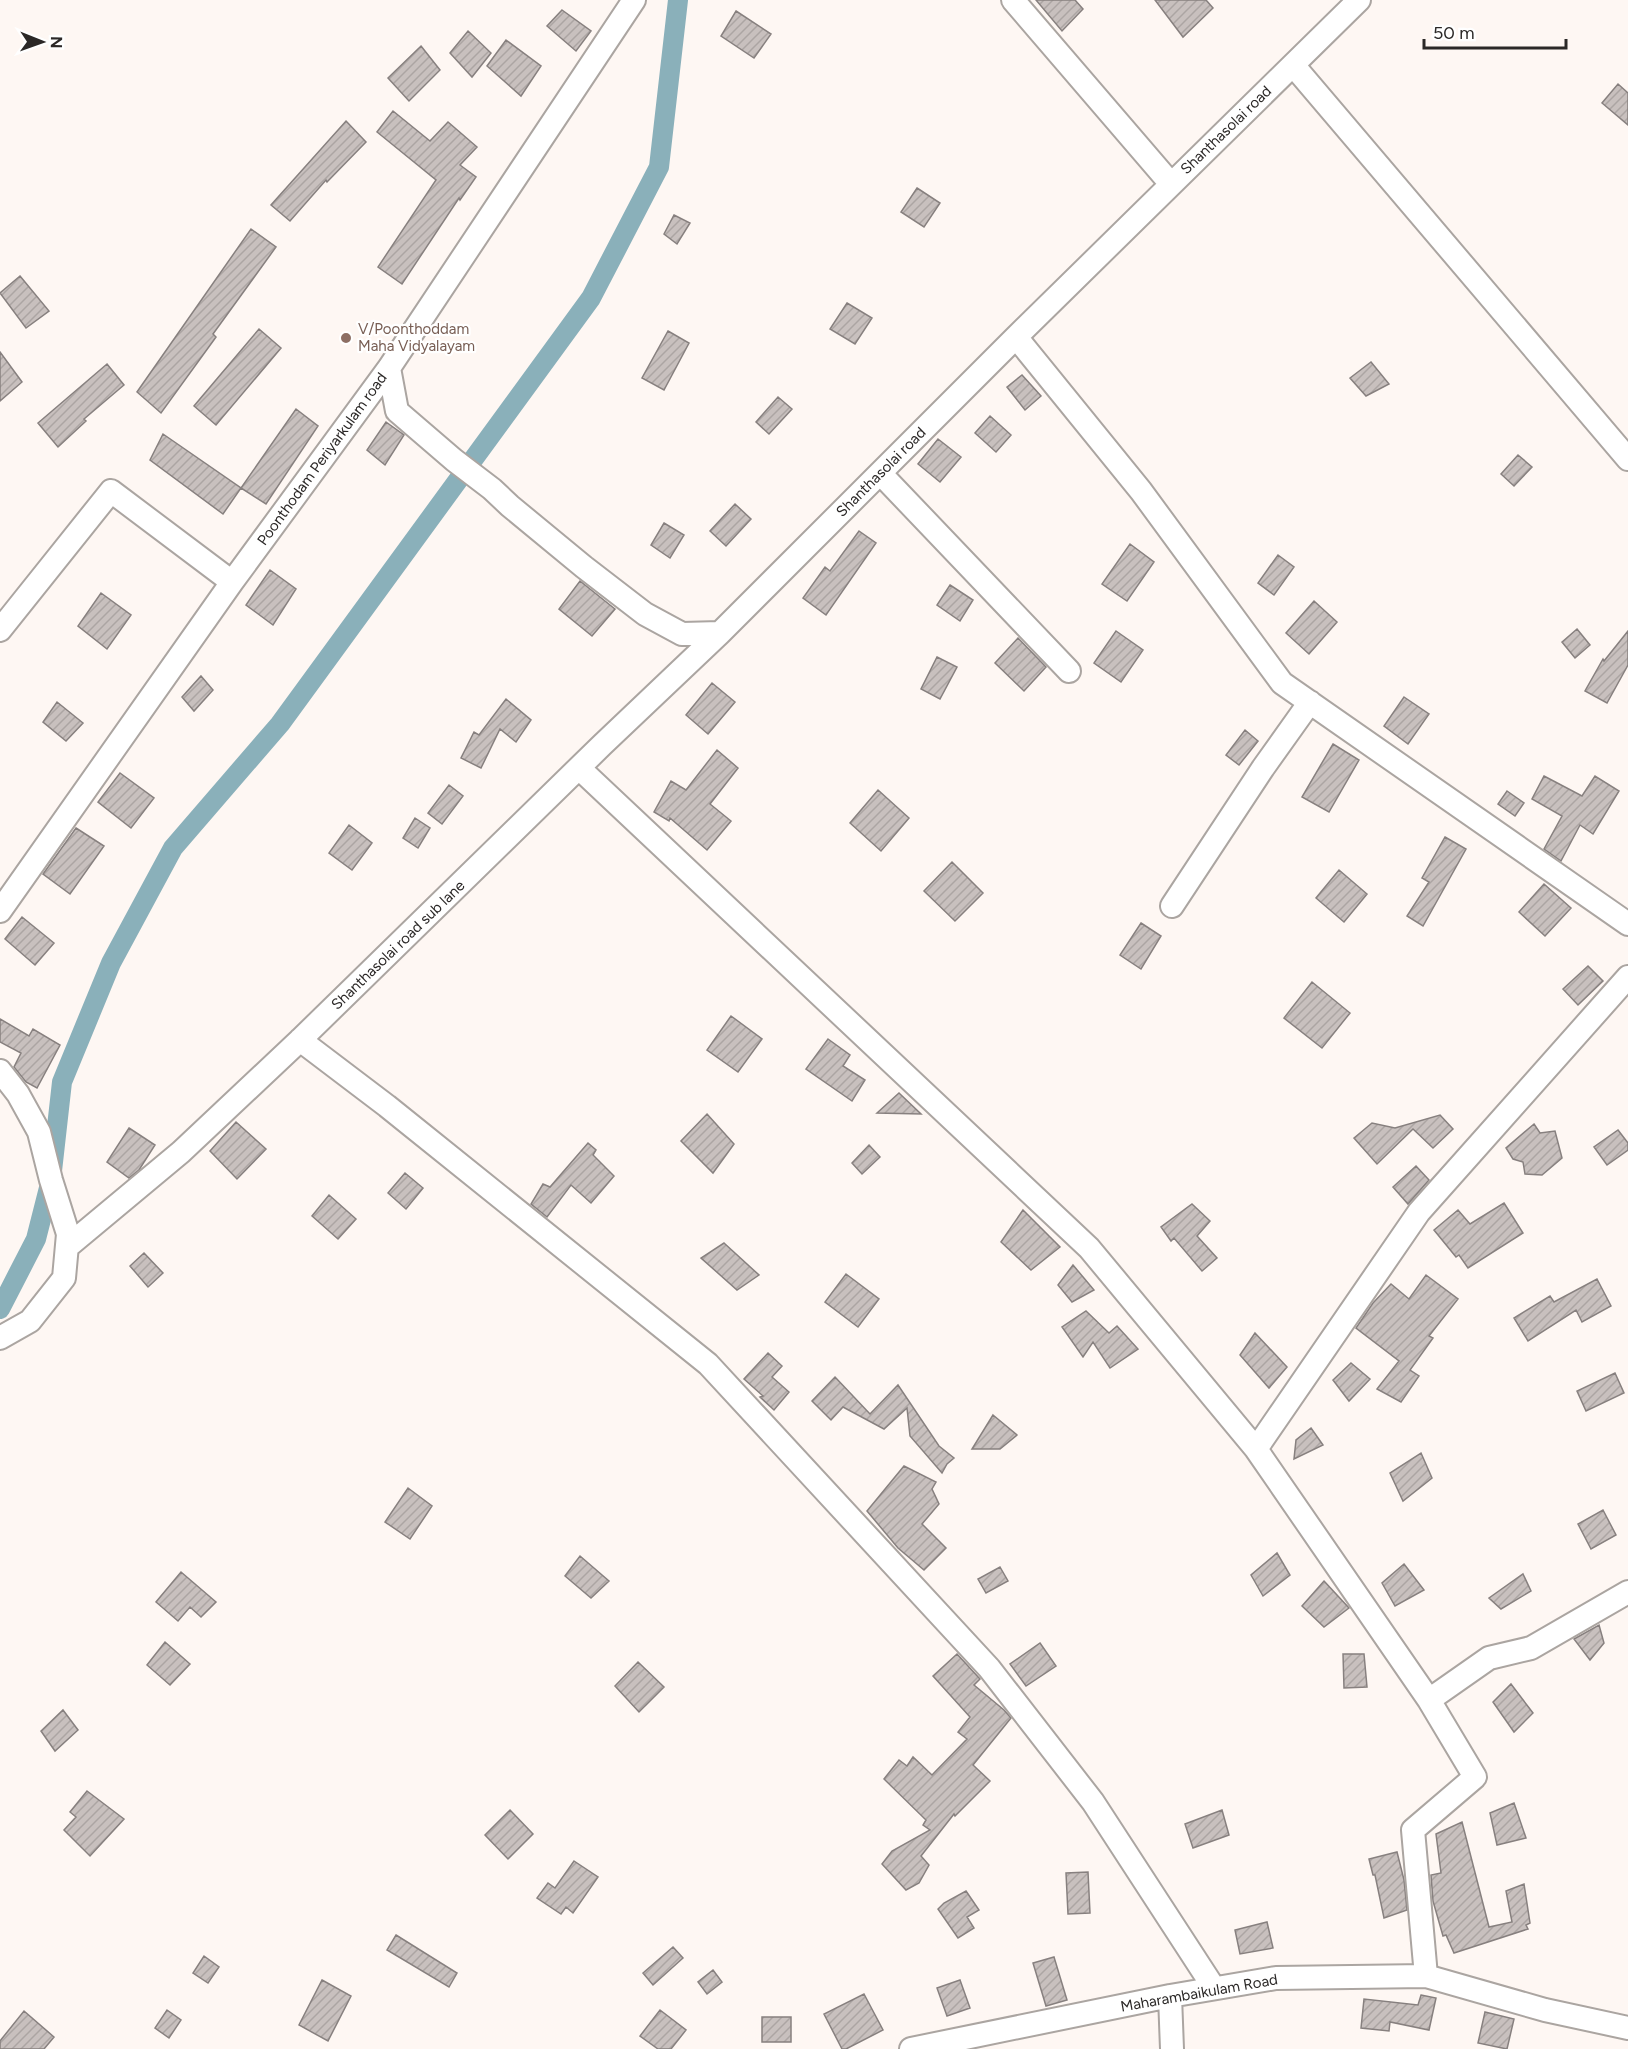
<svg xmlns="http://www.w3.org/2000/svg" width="1628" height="2049" font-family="Figtree,sans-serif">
  <defs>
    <pattern id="building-hatch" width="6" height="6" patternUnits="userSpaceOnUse" patternTransform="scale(1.5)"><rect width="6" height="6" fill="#c8c0be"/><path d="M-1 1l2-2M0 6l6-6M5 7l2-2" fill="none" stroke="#aca5a3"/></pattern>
  </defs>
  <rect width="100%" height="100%" fill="#fef7f3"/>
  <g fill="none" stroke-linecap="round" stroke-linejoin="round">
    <path stroke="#8ab0ba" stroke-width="20" d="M0 1309 36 1239 51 1180 62 1082 111 963 173 848 280 724 591 298 659 167 678 0"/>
  </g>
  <path fill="url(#building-hatch)" stroke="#87807f" stroke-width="1.5" d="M1036 0H1075L1083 9 1062 31Z
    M1155 0H1206L1213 8 1183 37Z
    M562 10 591 31 576 51 547 26Z
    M736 11 771 34 754 58 721 36Z
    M468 31 491 53 472 77 450 53Z
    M506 40 541 66 521 96 487 66Z
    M421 46 440 70 409 101 388 78Z
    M1618 84 1628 93V125L1602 103Z
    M393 111 430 141 448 122 477 147 460 165 476 177 460 200 459 198 402 284 378 267 436 180 377 132Z
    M346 121 366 142 327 182 326 180 290 221 271 205Z
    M917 188 940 203 924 227 901 212Z
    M674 215 690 223 677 244 664 234Z
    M251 229 276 247 213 334 216 337 161 413 137 392Z
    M20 276 49 311 26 328 0 293Z
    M847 303 872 318 855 344 830 329Z
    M259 329 281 348 216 425 194 406Z
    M668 331 689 343 664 390 642 378Z
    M0 352 22 382 0 401Z
    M1371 362 1389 384 1366 396 1350 378Z
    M107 364 124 385 84 419 86 421 58 447 38 423Z
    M1022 375 1041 396 1025 410 1007 387Z
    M778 397 792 409 769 434 756 422Z
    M296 409 318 426 266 504 241 488Z
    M990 416 1011 435 996 452 975 433Z
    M386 422 404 435 385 465 367 450Z
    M163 434 241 488 223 514 150 460Z
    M938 439 961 457 940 482 918 464Z
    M1518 455 1532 467 1514 486 1501 474Z
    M735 504 751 519 726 546 710 531Z
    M664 523 684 535 670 558 651 545Z
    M859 531 876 543 826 615 803 598 825 567 830 571Z
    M1130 544 1154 562 1127 601 1102 584Z
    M1278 555 1294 567 1274 595 1258 583Z
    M270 570 296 589 273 625 246 605Z
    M580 581 615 609 592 636 559 609Z
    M950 585 973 600 960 621 937 605Z
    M101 593 131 615 107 649 78 626Z
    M1314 601 1337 622 1309 654 1286 633Z
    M1577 629 1590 645 1575 658 1562 642Z
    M1116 631 1143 650 1121 682 1094 663Z
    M1628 631V665L1607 703 1585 691 1603 659 1604 661Z
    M1018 638 1046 667 1024 691 995 663Z
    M937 657 957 667 940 699 921 689Z
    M201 676 213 690 194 711 182 697Z
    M712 683 735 702 708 734 686 715Z
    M1404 697 1429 714 1408 744 1384 726Z
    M506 699 531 720 516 742 500 729 481 768 461 758 474 732 479 735Z
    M57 702 83 723 66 741 43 722Z
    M1245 730 1258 741 1239 765 1226 755Z
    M1333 744 1359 760 1329 812 1302 797Z
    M717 750 738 768 710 804 731 821 707 850 670 818 669 821 654 812 671 781 686 790Z
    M120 773 154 798 131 828 98 802Z
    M1544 776 1582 796 1595 776 1619 791 1593 834 1580 825 1561 861 1544 849 1562 816 1532 799Z
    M449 785 463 796 442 824 428 813Z
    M878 790 909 818 881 851 850 823Z
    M1507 791 1524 803 1515 816 1498 804Z
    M415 818 430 828 418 848 403 838Z
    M349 825 372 843 352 870 329 853Z
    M76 828 104 846 70 894 43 874Z
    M1445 837 1466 849 1423 926 1407 916 1429 882 1422 878Z
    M952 862 983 893 955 921 924 891Z
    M1339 870 1367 894 1344 922 1316 898Z
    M1544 884 1571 908 1545 936 1519 912Z
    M22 917 54 943 35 965 5 939Z
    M1141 923 1161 936 1141 969 1120 955Z
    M1588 966 1603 981 1578 1005 1563 989Z
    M1312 982 1350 1013 1322 1048 1284 1018Z
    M731 1016 762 1039 738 1072 707 1050Z
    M0 1019 29 1036 33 1029 60 1045 37 1088 26 1082 14 1067 21 1053 0 1042Z
    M828 1039 850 1055 843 1066 865 1080 852 1101 806 1069Z
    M899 1093 921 1114 877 1113Z
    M707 1114 734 1144 713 1173 681 1141Z
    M1440 1115 1453 1129 1433 1148 1413 1129 1377 1164 1354 1138 1372 1123 1395 1128Z
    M236 1122 266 1149 237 1179 210 1151Z
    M1534 1124 1540 1133 1555 1131 1562 1158 1542 1175 1525 1174 1523 1162 1513 1159 1506 1148Z
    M129 1128 155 1145 139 1170 129 1178 107 1162Z
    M1618 1130 1628 1143V1150L1607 1165 1594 1147Z
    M588 1143 596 1150 593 1155 614 1176 591 1203 571 1185 547 1217 531 1204 543 1184 550 1187Z
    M869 1145 880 1157 862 1174 852 1163Z
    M1416 1166 1429 1180 1408 1204 1393 1187Z
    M405 1173 423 1188 406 1209 388 1193Z
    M329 1195 356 1219 338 1239 312 1216Z
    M1504 1203 1523 1233 1468 1268 1459 1255 1456 1257 1434 1230 1458 1210 1470 1224Z
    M1192 1204 1210 1221 1197 1236 1217 1258 1202 1271 1174 1238 1171 1241 1161 1227Z
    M1023 1210 1060 1247 1031 1270 1001 1242Z
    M724 1243 759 1275 737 1290 701 1258Z
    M144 1253 163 1273 148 1287 130 1266Z
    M1073 1265 1094 1290 1072 1302 1058 1285Z
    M846 1274 879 1299 858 1327 825 1302Z
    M1426 1275 1458 1299 1429 1336 1433 1338 1410 1370 1419 1376 1401 1402 1377 1389 1399 1361 1356 1328 1373 1303 1391 1284 1409 1299Z
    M1597 1279 1611 1306 1582 1322 1576 1310 1528 1341 1514 1318 1550 1296 1554 1302Z
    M1086 1311 1109 1333 1117 1326 1138 1349 1110 1368 1093 1342 1083 1357 1062 1327Z
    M1255 1333 1287 1367 1269 1388 1240 1355Z
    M768 1353 782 1366 772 1377 789 1392 774 1410 760 1397 763 1396 744 1379Z
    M1351 1363 1370 1379 1349 1401 1333 1380Z
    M1615 1373 1624 1393 1586 1411 1577 1391Z
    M835 1377 870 1414 898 1385 939 1446 954 1458 947 1464 942 1473 910 1436 907 1408 884 1429 843 1407 831 1420 812 1401Z
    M993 1415 1017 1435 1000 1449H972Z
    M1311 1428 1323 1445 1294 1459 1296 1440Z
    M1421 1453 1432 1478 1403 1501 1390 1473Z
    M904 1466 936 1482 932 1489 939 1504 922 1524 946 1548 924 1570 898 1548 867 1511Z
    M408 1488 432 1506 410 1539 385 1522Z
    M1603 1510 1616 1535 1591 1549 1578 1524Z
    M1277 1553 1290 1575 1263 1596 1251 1575Z
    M580 1556 609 1581 591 1598 565 1576Z
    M1404 1564 1424 1590 1395 1606 1382 1583Z
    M1000 1567 1008 1581 986 1593 978 1579Z
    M181 1572 216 1602 201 1617 190 1607 178 1621 156 1602Z
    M1523 1574 1531 1591 1501 1609 1489 1598Z
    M1324 1581 1349 1608 1324 1627 1302 1606Z
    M1599 1625 1604 1643 1590 1660 1574 1639Z
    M165 1642 190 1664 170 1685 147 1665Z
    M1040 1643 1056 1666 1026 1686 1010 1664Z
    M957 1654 980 1679 974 1685 1004 1710 1011 1718 973 1765 990 1781 955 1816 954 1814 921 1856 929 1865 919 1883 906 1890 882 1864 892 1851 930 1830 923 1825 926 1820 884 1779 899 1760 907 1766 913 1757 932 1775 967 1739 958 1732 970 1717 933 1676Z
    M1343 1654H1364L1367 1687 1344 1688Z
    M638 1662 664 1687 639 1712 615 1686Z
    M1511 1684 1533 1713 1514 1732 1493 1702Z
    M63 1710 78 1730 55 1751 41 1731Z
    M87 1791 124 1819 90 1856 64 1830 76 1817 70 1812Z
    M1514 1803 1526 1838 1497 1845 1490 1813Z
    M510 1810 533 1834 508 1859 485 1835Z
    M1222 1810 1229 1835 1193 1848 1185 1824Z
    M1462 1822 1489 1927 1512 1922 1506 1891 1524 1884 1530 1923 1526 1925 1528 1929 1454 1953 1446 1935 1443 1936 1433 1901 1431 1875 1441 1873 1436 1834Z
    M1397 1852 1404 1880 1407 1910 1384 1918 1375 1875H1373L1369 1859Z
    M574 1861 598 1877 573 1913 566 1907 561 1914 537 1898 548 1883 555 1888Z
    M1088 1872 1090 1913 1068 1914 1066 1873Z
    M966 1891 979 1910 967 1917 974 1928 958 1938 938 1909 944 1903Z
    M1267 1922 1273 1948 1240 1954 1235 1930Z
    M396 1935 457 1973 449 1987 387 1950Z
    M673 1947 683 1958 653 1985 643 1973Z
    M204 1956 219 1967 208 1983 193 1973Z
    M1054 1957 1067 2000 1046 2006 1033 1963Z
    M713 1970 722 1982 707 1994 698 1982Z
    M322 1980 351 1996 328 2041 299 2025Z
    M960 1980 970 2008 947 2016 937 1988Z
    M864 1994 883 2030 846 2049H842L824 2014Z
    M1421 1995 1436 1998 1429 2030 1390 2022 1389 2031 1361 2028 1364 1999 1418 2005Z
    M167 2010 181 2020 169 2038 155 2028Z
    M660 2010 686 2030 671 2049H658L640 2036Z
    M24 2011 54 2037 44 2049H0V2041Z
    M1485 2012 1514 2019 1507 2049 1478 2043Z
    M762 2017H791V2042H762Z"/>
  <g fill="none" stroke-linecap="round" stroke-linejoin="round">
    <g stroke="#aba5a1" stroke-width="26">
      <path id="minor" d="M1013 0 1171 184
        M1293 65 1628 459
        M1016 337 1141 491 1282 683 1628 924
        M389 368 397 411 454 460 492 489 510 506 584 567 645 614 682 634 720 633 1016 337 1359 0
        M880 473 1069 671
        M0 630 111 491 232 582
        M579 768 1089 1248 1256 1449 1429 1700 1475 1777 1413 1830 1426 1976
        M1172 906 1263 768 1310 702
        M0 911 232 582 389 368 634 0
        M300 1040 387 1106 708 1364 989 1668 1093 1802 1214 1988
        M0 1071 18 1094 39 1132 51 1180 68 1234 64 1278 30 1321 0 1338
        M67 1247 181 1152 300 1040 602 745 720 633
        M1256 1449 1419 1212 1628 977
        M1429 1700 1489 1658 1531 1648 1628 1592
        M1170 1996 1172 2049
        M911 2049 1170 1996 1276 1978 1426 1976 1545 2010 1628 2028"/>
    </g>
    <use href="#minor" stroke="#fff" stroke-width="22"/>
  </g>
  <circle fill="#8d6e63" stroke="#fff" stroke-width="2" cx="346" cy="338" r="6"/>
  <g text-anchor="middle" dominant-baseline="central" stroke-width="4.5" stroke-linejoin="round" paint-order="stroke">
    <g font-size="15" fill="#2b2827" stroke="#fff">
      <text transform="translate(1226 130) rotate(-44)">Shanthasolai road</text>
      <text transform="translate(322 459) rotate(-54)">Poonthodam Periyarkulam road</text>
      <text transform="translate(881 472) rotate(-45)">Shanthasolai road</text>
      <text transform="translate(398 945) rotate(-44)">Shanthasolai road sub lane</text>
      <text transform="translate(1199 1993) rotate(-10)">Maharambaikulam Road</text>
    </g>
    <g font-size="15" fill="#785e54" stroke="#fff" text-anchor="start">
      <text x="358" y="329">V/Poonthoddam<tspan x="358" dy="17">Maha Vidyalayam</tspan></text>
    </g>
  </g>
  <g transform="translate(42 42) rotate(91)" stroke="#ffffff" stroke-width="4.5" paint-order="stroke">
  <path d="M0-4.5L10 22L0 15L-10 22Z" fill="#2b2827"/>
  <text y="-9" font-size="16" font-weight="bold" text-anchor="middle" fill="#2b2827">N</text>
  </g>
  <path d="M1424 39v9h142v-9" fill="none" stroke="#2b2827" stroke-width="3"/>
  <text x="1433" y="39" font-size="18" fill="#2b2827" stroke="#ffffff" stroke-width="4.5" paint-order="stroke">50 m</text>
</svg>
